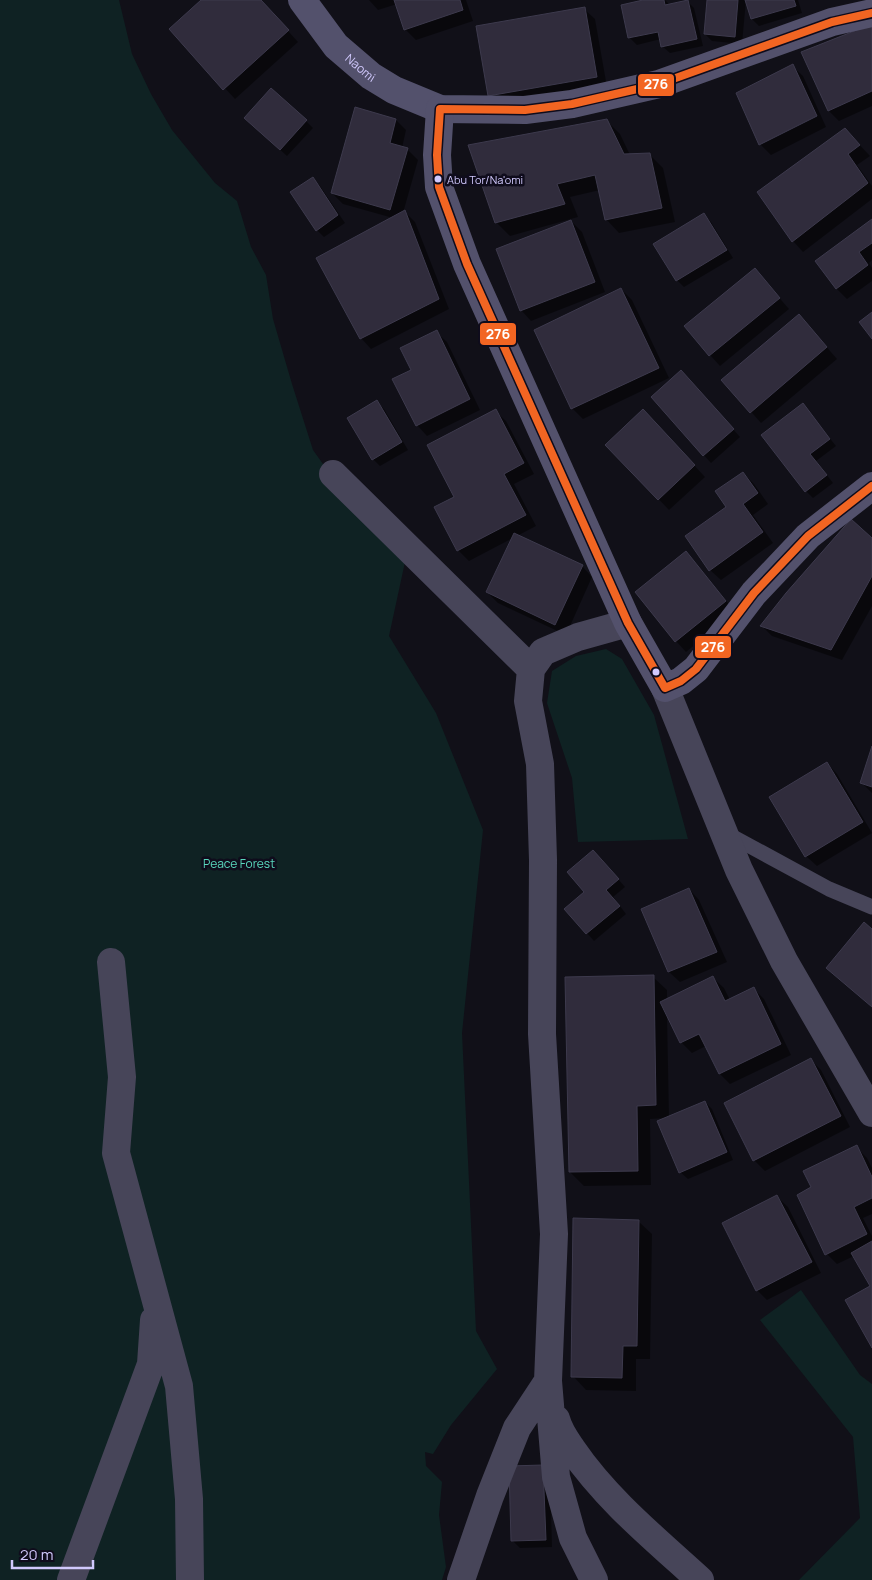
<svg xmlns="http://www.w3.org/2000/svg" width="872" height="1580" font-family="Manrope,sans-serif">
  <rect width="100%" height="100%" fill="#111018"/>
  <path fill="#0f2223" d="M0 0H119L132 54 151 94 172 130 215 183 237 201 251 247 266 275 273 319 292 384 313 450 355 509 405 562 389 636 436 713 483 830 462 1033 476 1331 497 1369 451 1425 433 1454 425 1452 426 1466 442 1482 439 1515 446 1567 442 1580H0Z
    M606 649 622 659 654 715 688 839 578 842 572 778 547 703 552 671 576 656Z
    M801 1290 860 1375 872 1384V1580H799L860 1518 853 1437 760 1320Z"/>
  <path fill="#0007" d="M203 0H260L298 42 235 99 170 29Z
    M369 0H466L473 21 416 40 405 29 397 4 378 10Z
    M649 0H665L669 4 687 1 694 8 703 46 670 53 662 46 661 39 637 45 630 38 622 6Z
    M708 0H746L742 44 712 41 705 34Z
    M747 0H798L802 13 759 26 752 19Z
    M584 9 595 19 607 87 500 106 489 95Z
    M872 25V106L839 121 829 111 803 53Z
    M792 66 803 76 826 127 771 155 761 145 738 93Z
    M396 120 406 130 402 148 407 149 418 160 403 213 405 212 415 222 449 309 371 349 361 338 393 218 343 204 332 193Z
    M606 120 620 134 630 155 649 154 663 168 675 222 619 233 606 219 600 190 570 197 578 217 510 236 496 222Z
    M306 121 313 128 287 156 253 125Z
    M855 140 870 156 857 165 872 186V199L803 252 793 241Z
    M313 179 320 186 345 223 324 237 317 230Z
    M704 215 711 222 733 258 684 287 677 280Z
    M571 221 582 232 605 292 531 321 521 310Z
    M872 221V260L869 263 872 268V281L847 299 836 288Z
    M755 270 789 309 720 366 710 355Z
    M621 289 632 300 669 378 583 419 572 408Z
    M799 315 837 359 761 423 723 380Z
    M436 332 447 342 480 410 427 436 417 425 412 370Z
    M688 379 740 437 711 463 652 398Z
    M377 402 384 409 408 450 380 466 373 459Z
    M803 405 836 446 816 461 833 483 813 498 806 491Z
    M495 411 506 421 534 474 514 484 536 526 517 536 582 566 592 577 566 635 498 603 487 592 513 538 469 561 458 550 456 497Z
    M654 422 705 477 669 510 607 445Z
    M743 473 754 484 768 504 753 515 773 543 721 580 710 570 728 507Z
    M872 540V606L842 660 772 636 762 626Z
    M686 553 696 563 735 612 686 652 676 641Z
    M872 750V793L861 782Z
    M827 763 837 774 872 833 817 866 806 856Z
    M600 858 625 887 613 897 626 914 594 941 566 909 585 892Z
    M689 889 699 900 727 962 680 982 669 972 642 909Z
    M653 977 667 990V1000L713 978 724 988 730 1000 754 989 764 999 791 1055 730 1084 720 1074 706 1046 692 1053 681 1042 667 1014 669 1117 705 1102 712 1109 733 1160 688 1179 680 1172 666 1118 650 1119 651 1185 584 1186 570 1172Z
    M811 1060 821 1070 850 1127 765 1171 754 1160Z
    M856 1147 867 1158 872 1168V1214L863 1218 872 1236V1345L871 1287 854 1256 837 1264 827 1254 813 1188Z
    M777 1197 788 1207 821 1273 767 1300 757 1290Z
    M638 1221 652 1234 650 1359H636V1391L586 1390 573 1376Z
    M550 1473 552 1547 520 1548 513 1541Z"/>
  <path fill="#302c3c" stroke="#3d3a4d" d="M201 0H261L289 30 223 90 169 29Z
    M394 0H460L463 10 404 30Z
    M643 0H664L665 5 688 0 697 39 661 47 658 32 628 38 621 5Z
    M707 0H738L735 37 704 34Z
    M745 0H794L796 6 751 19Z
    M585 7 597 77 488 96 476 26Z
    M872 24V91L828 111 801 52Z
    M793 64 817 116 759 145 736 93Z
    M271 88 307 120 280 150 244 118Z
    M355 107 396 119 390 143 408 148 390 210 331 193Z
    M607 119 624 154 650 153 662 208 605 220 595 175 557 184 565 204 495 223 468 145Z
    M845 128 860 145 848 154 868 183 792 242 757 192Z
    M313 177 338 215 316 231 290 192Z
    M405 210 439 299 360 339 316 258Z
    M704 213 727 250 676 281 653 244Z
    M872 219V243L859 252 868 265 836 289 815 261Z
    M571 220 595 282 520 311 496 249Z
    M755 268 780 298 709 356 684 326Z
    M621 288 659 368 571 409 534 330Z
    M872 312V339L859 322Z
    M799 314 827 347 750 413 721 380Z
    M437 330 470 399 416 426 392 379 411 370 400 348Z
    M681 370 734 429 703 456 651 397Z
    M377 400 402 442 372 460 347 418Z
    M803 403 830 439 810 454 827 475 805 492 761 435Z
    M496 409 524 463 504 474 526 515 457 551 434 507 454 497 427 445Z
    M643 409 695 465 658 500 605 445Z
    M743 472 758 493 743 504 763 532 709 571 685 536 726 507 715 491Z
    M851 519 872 538V576L831 650 760 626 786 593Z
    M514 533 583 565 555 625 486 592Z
    M686 551 726 601 675 642 635 592Z
    M872 746V787L860 783Z
    M827 762 863 822 805 857 769 797Z
    M593 850 619 879 606 890 620 906 586 934 564 909 584 892 567 872Z
    M689 888 717 952 668 972 641 909Z
    M864 922 872 929V1007L826 968Z
    M654 975 656 1105 637 1106 638 1171 569 1172 565 977Z
    M713 976 725 1001 754 987 781 1044 719 1074 699 1034 680 1043 660 1002Z
    M811 1058 841 1116 753 1161 724 1103Z
    M705 1101 727 1152 679 1173 657 1121Z
    M857 1145 872 1177V1198L854 1207 867 1234 825 1255 797 1195 811 1187 803 1171Z
    M777 1195 812 1262 756 1291 722 1223Z
    M573 1218 639 1220 637 1346H623L622 1378 571 1377Z
    M872 1241V1348L845 1300 870 1286 851 1253Z
    M543 1465 546 1540 511 1541 509 1466Z"/>
  <g fill="none" stroke-linecap="round" stroke-linejoin="round">
    <path stroke="#474559" stroke-width="15" d="M724 832 829 889 872 907"/>
    <path stroke="#474559" stroke-width="28" d="M333 474 531 669
      M665 688 739 870 784 961 872 1113
      M111 962 122 1077 116 1153 179 1386 189 1499 190 1580
      M556 1419C559 1431 565 1439 572 1449 606 1499 655 1539 700 1580
      M71 1580 151 1364 154 1320
      M461 1580 490 1496 517 1428 548 1381
      M594 1580 573 1538 556 1477 548 1381 554 1234 542 1034 543 860 540 764 528 701 531 669 543 652 578 637 628 623"/>
    <g stroke="#53516c" stroke-width="28">
      <path id="s1" d="M302 0 336 46 371 76 394 90 440 109 525 110 572 104 659 84 832 22 872 13"/>
      <path d="M440 109 437 155 439 187 467 264 628 623 665 688 681 681 696 669 754 593 808 536 872 486"/>
    </g>
    <g stroke="#0f0c1c" stroke-width="11">
      <path id="bus-1" d="M872 13 832 22 659 84 572 104 525 110 440 109 437 155 439 187 467 264 628 623 665 688 681 681 696 669 754 593 808 536 872 486"/>
    </g>
    <use href="#bus-1" stroke="#f26522" stroke-width="8"/>
  </g>
  <g fill="#d1c9fd" stroke="#0f0c1c" stroke-width="2">
    <circle cx="438" cy="179" r="4.5"/>
    <circle cx="656" cy="672" r="4.5"/>
  </g>
  <g text-anchor="middle" dominant-baseline="central" stroke-width="5" stroke-linejoin="round" paint-order="stroke">
    <g font-size="11" fill="#d1c9fd" stroke="#0f0c1c" text-anchor="start">
      <text x="447" y="179">Abu Tor/Na'omi</text>
    </g>
    <g font-size="12" fill="#d1c9fd" stroke="#0f0c1c">
      <text stroke="none"><textPath href="#s1" startOffset="90">Naomi</textPath></text>
    </g>
    <g font-size="12" fill="#59d8be" stroke="#0f0c1c">
      <text x="239" y="863">Peace Forest</text>
    </g>
  </g>
  <g stroke="#0f0c1c" stroke-width="2">
    <rect x="637" y="73" width="38" height="24" rx="5" fill="#f26522"/>
    <rect x="479" y="322" width="38" height="24" rx="5" fill="#f26522"/>
    <rect x="694" y="635" width="38" height="24" rx="5" fill="#f26522"/>
  </g>
  <g font-size="14" text-anchor="middle" font-weight="bold" fill="#fff">
    <text x="656" y="89">276</text>
    <text x="498" y="339">276</text>
    <text x="713" y="652">276</text>
  </g>
  <path d="M12 1560v8h81v-8" fill="none" stroke="#d1c9fd" stroke-width="2.5"/>
  <text x="20" y="1560" font-size="15" fill="#d1c9fd" stroke="#0f0c1c" stroke-width="4" paint-order="stroke">20 m</text>
</svg>
